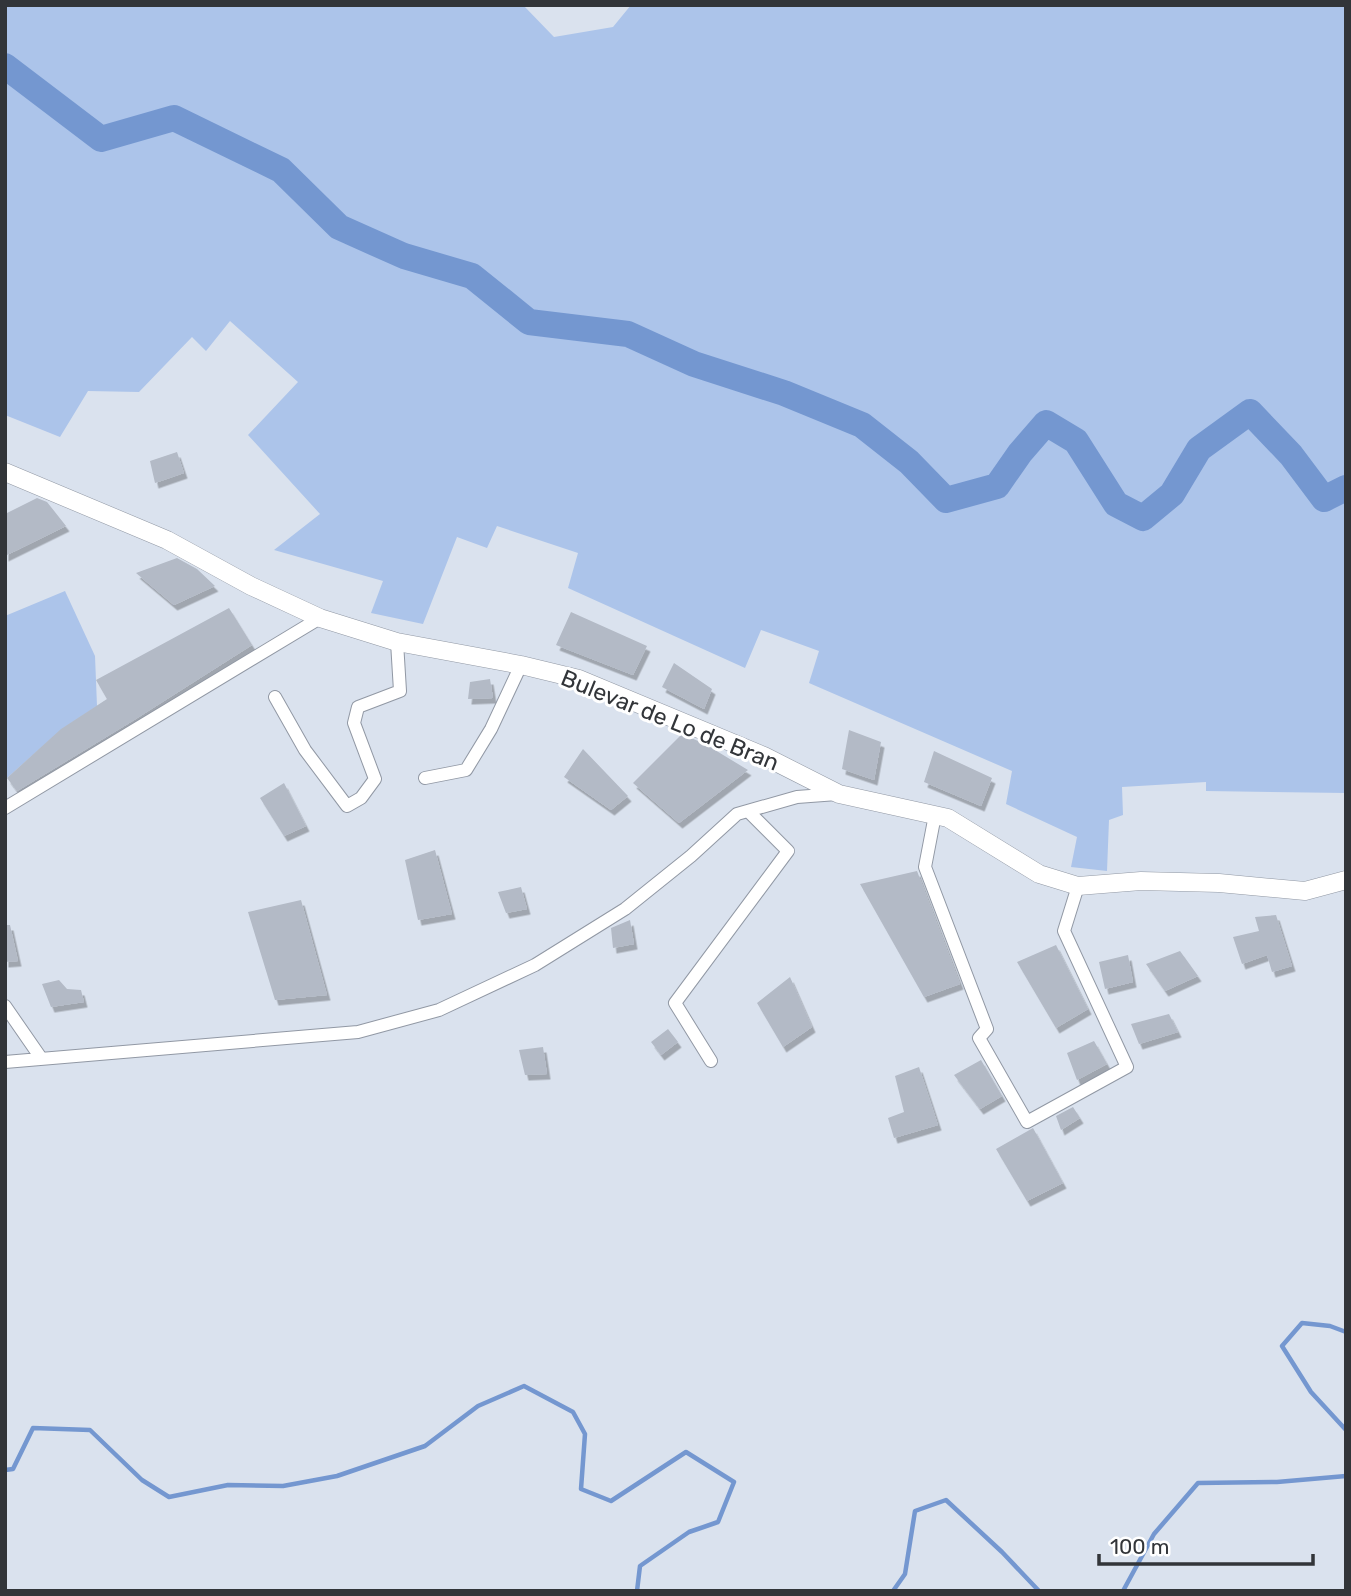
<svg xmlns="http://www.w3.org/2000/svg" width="1351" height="1596" font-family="Rubik,sans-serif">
  <defs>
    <filter id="shadow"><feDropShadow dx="3.5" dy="5.5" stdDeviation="0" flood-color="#0004"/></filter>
  </defs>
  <rect width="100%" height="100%" fill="#dae2ee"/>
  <path fill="#acc4ea" d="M5 5H523L554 37 613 27 631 5H1346V793L1206 791V782L1122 787 1123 815 1109 820 1107 871 1071 867 1077 837 1006 804 1012 771 809 683 819 651 761 630 745 668 568 588 578 553 497 526 487 548 457 537 423 624 371 613 383 581 274 550 320 514 248 435 298 382 230 321 206 351 192 337 139 392 88 391 60 437 5 415Z
    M65 591 95 656 97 706 62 729 7 778 5 616Z"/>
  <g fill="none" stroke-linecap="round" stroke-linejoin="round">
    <path stroke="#7497d0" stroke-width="4.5" d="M1346 1332 1330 1326 1302 1323 1282 1346 1311 1392 1346 1430
      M5 1470 13 1469 33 1428 90 1430 142 1480 169 1497 228 1485 283 1486 337 1476 425 1446 478 1406 524 1386 573 1412 585 1434 581 1489 611 1501 686 1452 734 1482 718 1522 689 1532 640 1566 637 1591
      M893 1591 905 1574 915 1511 946 1500 1002 1552 1039 1591
      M1123 1591 1154 1534 1198 1483 1277 1482 1346 1476"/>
    <path stroke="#7497d0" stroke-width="26" d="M5 66 101 139 174 118 281 170 339 227 404 256 472 276 529 322 628 334 694 364 784 393 862 425 909 462 946 500 997 486 1020 453 1046 423 1076 441 1116 504 1143 518 1172 494 1199 449 1250 412 1291 455 1324 499 1346 488"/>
  </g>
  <path fill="#b3bac6" filter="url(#shadow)" d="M177 452 184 473 155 483 150 461Z
    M37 498 47 502 66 526 5 556V514Z
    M177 558 197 569 215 586 174 605 136 573Z
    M229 608 252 645 134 720 17 791 7 778 61 729 107 699 96 680Z
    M571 612 647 646 633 675 556 645Z
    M674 663 712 689 704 709 662 687Z
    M490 679 493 698 468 699 470 682Z
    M849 730 881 742 874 780 842 769Z
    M682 734 705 744 748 770 679 823 633 783Z
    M583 749 628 796 611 810 564 777Z
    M934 751 992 778 981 806 924 782Z
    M284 783 306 826 284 836 260 798Z
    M435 850 452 914 418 920 405 860Z
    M917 871 960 984 924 997 860 884Z
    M521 887 527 909 506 913 498 892Z
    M301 900 327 995 275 1000 248 912Z
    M1276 915 1292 966 1272 972 1267 955 1242 964 1233 937 1259 931 1255 917Z
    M630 920 634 944 613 948 611 928Z
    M5 925H10L18 961 5 962Z
    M1056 945 1088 1009 1056 1028 1017 962Z
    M1180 951 1198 976 1165 991 1146 964Z
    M1128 955 1133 982 1105 989 1099 962Z
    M790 977 812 1027 783 1047 757 1003Z
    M59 980 67 989 81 990 84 1002 51 1007 42 984Z
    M1169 1014 1178 1032 1139 1044 1131 1024Z
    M668 1029 678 1042 661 1055 651 1042Z
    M1094 1041 1107 1064 1077 1080 1067 1053Z
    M543 1047 547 1074 525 1075 519 1050Z
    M981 1060 1002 1096 980 1109 954 1075Z
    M919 1067 938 1125 894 1138 888 1118 904 1112 895 1076Z
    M1073 1107 1080 1118 1061 1130 1056 1116Z
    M1033 1128 1063 1183 1027 1201 996 1149Z"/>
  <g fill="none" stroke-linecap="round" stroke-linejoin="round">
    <g stroke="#9198a4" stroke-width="14">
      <path id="street" d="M275 697 305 750 347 806 361 798 375 779 354 723 358 707 400 691 397 642
        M425 778 466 770 491 729 521 665
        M5 808 320 618
        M935 815 925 867 987 1029 979 1038 1027 1122 1127 1067 1064 931 1078 886
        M5 1006 41 1058
        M711 1061 675 1003 788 851 748 811
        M5 1062 358 1032 439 1010 535 965 625 909 691 856 737 814 797 797 837 794"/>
    </g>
    <g stroke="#9198a4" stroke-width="19">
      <path id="secondary" d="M5 472 167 540 251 586 320 618 397 642 521 665 579 679 764 756 839 794 948 818 1039 874 1078 886 1141 881 1219 883 1305 891 1346 880"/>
    </g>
    <use href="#street" stroke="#fff" stroke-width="12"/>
    <use href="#secondary" stroke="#fff" stroke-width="18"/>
  </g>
  <g text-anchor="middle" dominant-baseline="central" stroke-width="6" stroke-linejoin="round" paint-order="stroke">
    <g font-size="23" fill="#323539" stroke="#fff">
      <text transform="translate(670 720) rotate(22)">Bulevar de Lo de Bran</text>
    </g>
  </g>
  <rect width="1351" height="1596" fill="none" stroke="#323539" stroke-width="14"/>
  <path d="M1099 1554v10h214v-10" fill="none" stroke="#323539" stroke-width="3.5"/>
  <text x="1110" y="1554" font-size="21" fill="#323539" stroke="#ffffff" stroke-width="5" paint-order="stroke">100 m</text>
</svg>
